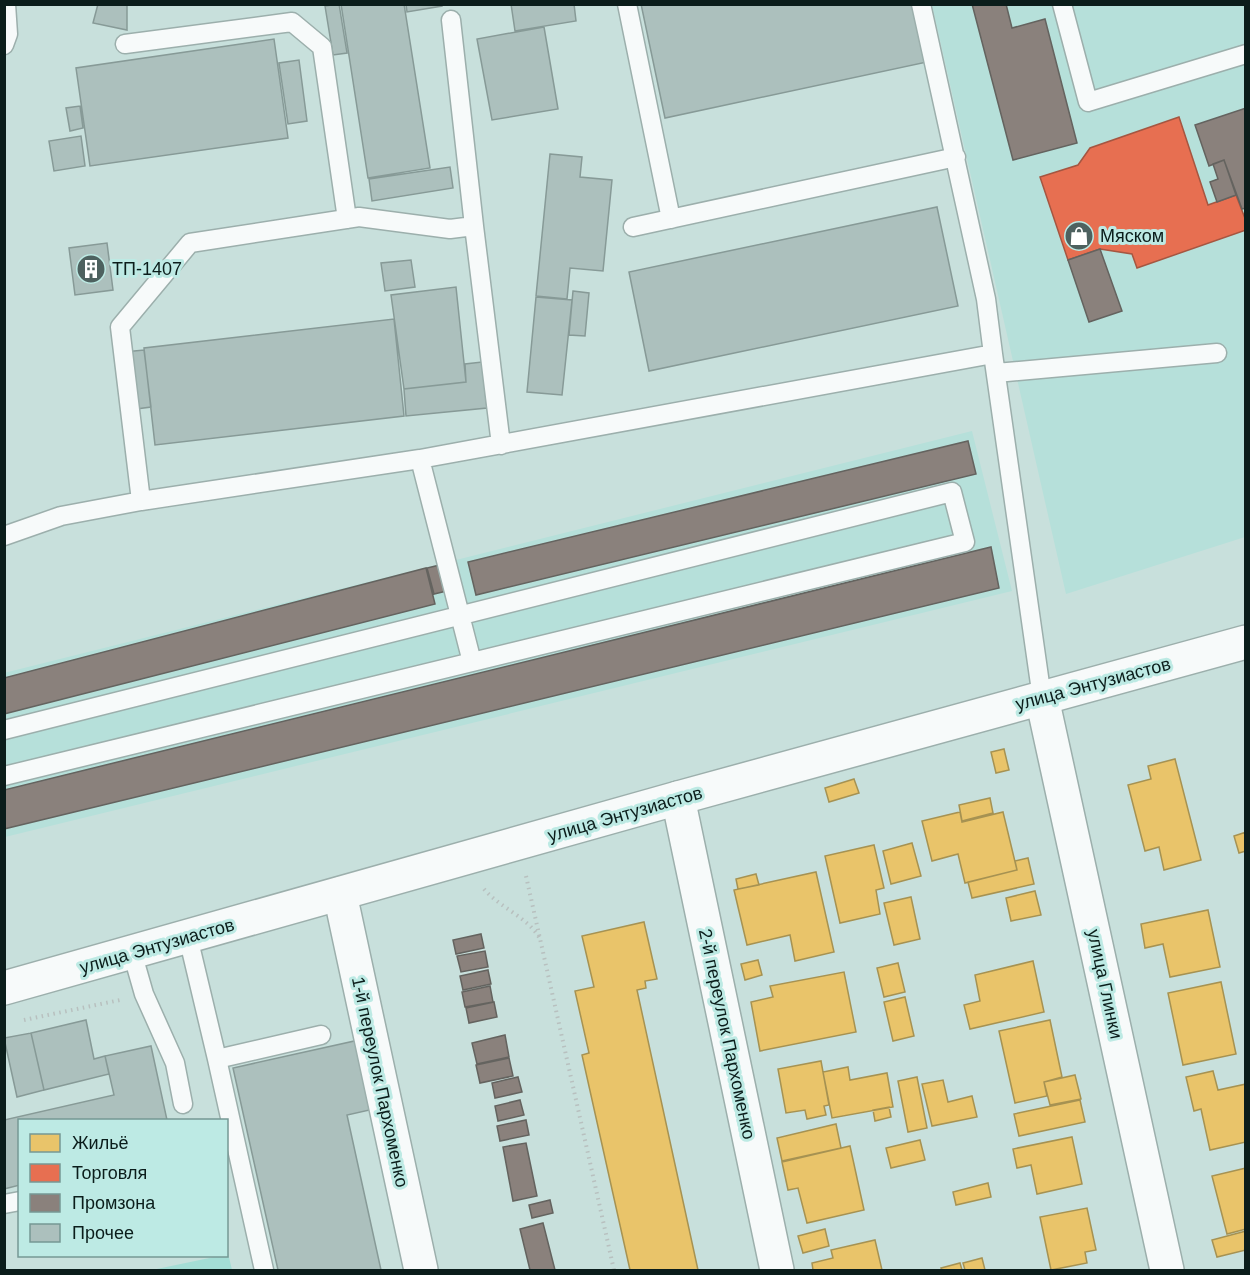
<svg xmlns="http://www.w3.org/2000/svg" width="1250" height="1275" font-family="Arial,sans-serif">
  <rect width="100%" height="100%" fill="#c8e0dc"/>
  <path fill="#b6e0da" d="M932 5H1245V537L1066 594Z
    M972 431 1012 591 5 837 4 673Z"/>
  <path fill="#a4ddd5" d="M228 1253 232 1270H152L219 1256H226Z"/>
  <path fill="#e9c46a" stroke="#a69252" stroke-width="1.5" d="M1004 749 1009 770 996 773 991 752Z
    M1175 759 1201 860 1164 870 1159 847 1145 851 1128 785 1151 779 1148 766Z
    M854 779 859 793 829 802 825 788Z
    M990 798 993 813 962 821 959 805Z
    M960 812 962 822 1003 812 1017 870 965 883 958 854 932 861 922 821Z
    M1246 832V851L1239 853 1234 836Z
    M912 843 921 876 891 884 883 851Z
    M874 845 884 888 876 890 880 914 840 923 825 856Z
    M1028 858 1034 884 972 898 968 882 1017 870 1015 861Z
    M816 872 834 952 795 961 790 935 747 945 734 890Z
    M756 874 759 885 738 889 736 879Z
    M1035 891 1041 915 1011 921 1006 898Z
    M911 897 920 939 894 945 884 903Z
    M1208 910 1220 967 1170 977 1163 944 1145 948 1141 924Z
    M644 922 657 979 645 981 646 988 637 990 698 1270H630L582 1055 589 1053 575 991 594 987 582 936Z
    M758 960 762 975 745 980 741 964Z
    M1033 961 1044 1012 970 1029 964 1005 980 1001 975 975Z
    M898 963 905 992 884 997 877 968Z
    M844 972 856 1032 760 1051 751 1002 773 997 770 986Z
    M1221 982 1236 1054 1183 1065 1168 993Z
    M905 997 914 1036 893 1041 884 1002Z
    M1050 1020 1062 1077 1044 1082 1047 1096 1015 1103 999 1031Z
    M821 1061 829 1105 824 1106 826 1115 807 1119 805 1110 786 1113 778 1069Z
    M848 1067 850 1080 887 1073 893 1107 832 1118 823 1072Z
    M1213 1071 1218 1090 1246 1084V1142L1210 1150 1201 1109 1194 1111 1186 1077Z
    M1075 1075 1081 1099 1050 1105 1044 1082Z
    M917 1077 927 1128 908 1132 898 1081Z
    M943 1080 948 1102 972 1096 977 1117 932 1126 922 1084Z
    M1080 1100 1085 1122 1019 1136 1014 1114Z
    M889 1107 891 1117 875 1121 873 1110Z
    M836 1124 841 1148 782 1161 777 1138Z
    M1072 1137 1082 1184 1037 1194 1031 1165 1017 1168 1013 1149Z
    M920 1140 925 1160 891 1168 886 1148Z
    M850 1146 864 1210 807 1223 798 1188 788 1190 782 1162Z
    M1246 1168V1229L1227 1234 1212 1176Z
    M988 1183 991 1197 956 1205 953 1192Z
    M1087 1208 1096 1250 1085 1252 1087 1263 1051 1270 1040 1217Z
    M825 1229 829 1246 803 1253 798 1236Z
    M1246 1231V1250L1217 1257 1212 1240Z
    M875 1240 882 1270H813L812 1263 833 1258 831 1250Z
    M982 1258 985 1270H965L963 1263Z
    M960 1263 962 1270H942L941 1268Z"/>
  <path fill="#e76f51" stroke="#a55641" stroke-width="1.5" d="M1179 117 1208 205 1236 195 1246 221V230L1137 268 1132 254 1100 249 1068 260 1040 177 1078 165 1090 148Z"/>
  <path fill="#8a817c" stroke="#64635f" stroke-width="1.5" d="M972 4H1006L1012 28 1045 19 1077 143 1013 160Z
    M1246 108V208L1242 209 1224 160 1209 166 1195 125Z
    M1224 160 1236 195 1217 202 1210 182 1218 179 1213 164Z
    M1100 249 1122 311 1089 322 1068 260Z
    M968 441 976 474 476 595 468 562Z
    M991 547 999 588 4 829V790Z
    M444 564 451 590 434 594 427 568Z
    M426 568 435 604 4 714V678Z
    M481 934 484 948 456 954 453 940Z
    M485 951 488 967 461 972 457 956Z
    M488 970 491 984 463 990 460 976Z
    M490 986 493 1002 465 1007 462 992Z
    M494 1002 497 1017 469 1023 466 1008Z
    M505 1035 509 1057 477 1064 472 1043Z
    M509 1058 513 1076 480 1083 476 1065Z
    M518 1077 522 1092 495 1098 492 1083Z
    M520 1100 524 1115 498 1121 495 1106Z
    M526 1120 529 1135 500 1141 497 1126Z
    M526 1143 537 1196 513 1201 503 1147Z
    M550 1200 553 1213 532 1218 529 1205Z
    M543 1223 555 1270H530L520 1229Z"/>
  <path fill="#acc0bd" stroke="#879a97" stroke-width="1.5" d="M98 4H127V30L93 23Z
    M339 4 347 53 333 55 325 6Z
    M341 4H404L430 168 368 178Z
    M406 4H442V6L407 12Z
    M511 4H574L576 21 515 31Z
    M641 4H915L927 62 665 118Z
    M544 27 558 109 492 120 477 39Z
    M274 39 288 138 90 166 76 68Z
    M299 60 307 121 288 124 279 63Z
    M80 106 83 128 70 131 66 108Z
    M81 136 85 166 54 171 49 141Z
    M550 154 582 157 580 177 612 180 603 271 570 268 567 299 536 296Z
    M450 167 453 188 372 201 369 179Z
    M937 207 958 306 649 371 629 272Z
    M107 243 113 290 75 295 69 248Z
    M411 260 415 287 385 291 381 263Z
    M456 287 466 382 404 389 391 295Z
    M573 291 589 293 585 336 569 335Z
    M536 297 572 300 562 395 527 392Z
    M394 319 404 416 155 445 144 348Z
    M144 350 151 407 121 411 114 353Z
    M482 362 487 408 406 416 404 389 466 382 465 364Z
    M86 1020 94 1059 105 1056 109 1074 44 1090 31 1033Z
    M31 1033 44 1090 17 1097 4 1038Z
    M359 1040 374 1109 347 1115 381 1270H278L233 1068Z
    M151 1046 167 1120H20V1185L4 1189V1120L114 1095 105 1056Z"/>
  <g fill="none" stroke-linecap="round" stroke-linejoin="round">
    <g stroke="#9cafac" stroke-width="21">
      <path id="lane" d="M627 4 671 219
        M921 4 986 299 993 354
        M1062 4 1088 102 1246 54
        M125 44 292 22 322 47 347 219
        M4 45 8 34 6 4
        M474 226 501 445
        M633 227 956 157
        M996 373 1217 353
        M420 459 472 662
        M141 501 420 459 993 354 1042 698
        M4 536 61 516 141 501 120 327 190 243 359 217 450 229 474 226 451 20
        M4 730 952 492 965 542 4 776
        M188 937 217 1059 321 1035
        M132 952 144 994 175 1063 183 1104
        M217 1059 264 1270
        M4 1204 20 1201"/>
    </g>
    <g stroke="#9cafac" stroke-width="36">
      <path id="street" d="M1042 698 1167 1270
        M678 798 777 1270
        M340 894 421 1270"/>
    </g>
    <g stroke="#9cafac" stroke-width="36">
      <path id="secondary" d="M4 988 678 798 1246 642"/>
    </g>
    <path stroke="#b8c0bf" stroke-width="4" stroke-dasharray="1.5 4.5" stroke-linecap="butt" d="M526 876 614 1270
      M484 889C500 908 528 917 540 939
      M24 1020 120 1000"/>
    <use href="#lane" stroke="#f7fafa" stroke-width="18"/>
    <use href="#street" stroke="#f7fafa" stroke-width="33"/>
    <use href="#secondary" stroke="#f7fafa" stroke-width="33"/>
  </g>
  <defs>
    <g id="shop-disc" transform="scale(1.5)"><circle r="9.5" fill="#4d615f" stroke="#bdeae4"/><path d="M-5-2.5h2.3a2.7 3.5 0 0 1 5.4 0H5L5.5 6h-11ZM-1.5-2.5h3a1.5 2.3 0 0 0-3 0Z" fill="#fff"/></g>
    <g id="building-disc" transform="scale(1.5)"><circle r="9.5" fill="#4d615f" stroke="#bdeae4"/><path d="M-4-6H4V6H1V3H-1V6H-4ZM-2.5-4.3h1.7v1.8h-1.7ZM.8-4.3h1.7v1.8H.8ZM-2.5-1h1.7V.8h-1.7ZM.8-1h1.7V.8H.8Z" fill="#fff"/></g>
  </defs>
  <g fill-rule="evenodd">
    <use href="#shop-disc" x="1079" y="236"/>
    <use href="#building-disc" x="91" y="269"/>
  </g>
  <g text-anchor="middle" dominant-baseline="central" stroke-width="6" stroke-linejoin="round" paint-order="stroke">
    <g font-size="18" fill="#0b1d1b" stroke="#bdeae4" text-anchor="start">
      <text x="1100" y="236">Мяском</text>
      <text x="112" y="269">ТП-1407</text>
    </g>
    <g font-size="18" fill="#0b1d1b" stroke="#bdeae4">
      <text transform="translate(1093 684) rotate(-15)">улица Энтузиастов</text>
      <text transform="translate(625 814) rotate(-16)">улица Энтузиастов</text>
      <text transform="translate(157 946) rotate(-16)">улица Энтузиастов</text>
      <text transform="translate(1105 984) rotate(78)">улица Глинки</text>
      <text transform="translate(727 1034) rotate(78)">2-й переулок Пархоменко</text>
      <text transform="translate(380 1082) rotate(78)">1-й переулок Пархоменко</text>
    </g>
  </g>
  <rect width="1250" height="1275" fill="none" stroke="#0b1d1b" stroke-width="12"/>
  <rect x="18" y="1119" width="210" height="138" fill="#bdeae4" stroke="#769894" stroke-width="1.5"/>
  <rect x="30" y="1134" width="30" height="18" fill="#e9c46a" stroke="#769894" stroke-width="1.5"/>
  <text x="72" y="1149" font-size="18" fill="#0b1d1b">Жильё</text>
  <rect x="30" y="1164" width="30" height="18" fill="#e76f51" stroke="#769894" stroke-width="1.5"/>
  <text x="72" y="1179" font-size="18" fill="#0b1d1b">Торговля</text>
  <rect x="30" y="1194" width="30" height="18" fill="#8a817c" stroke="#769894" stroke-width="1.5"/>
  <text x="72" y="1209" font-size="18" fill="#0b1d1b">Промзона</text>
  <rect x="30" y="1224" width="30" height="18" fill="#acc0bd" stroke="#769894" stroke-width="1.5"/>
  <text x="72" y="1239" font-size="18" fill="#0b1d1b">Прочее</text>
</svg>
